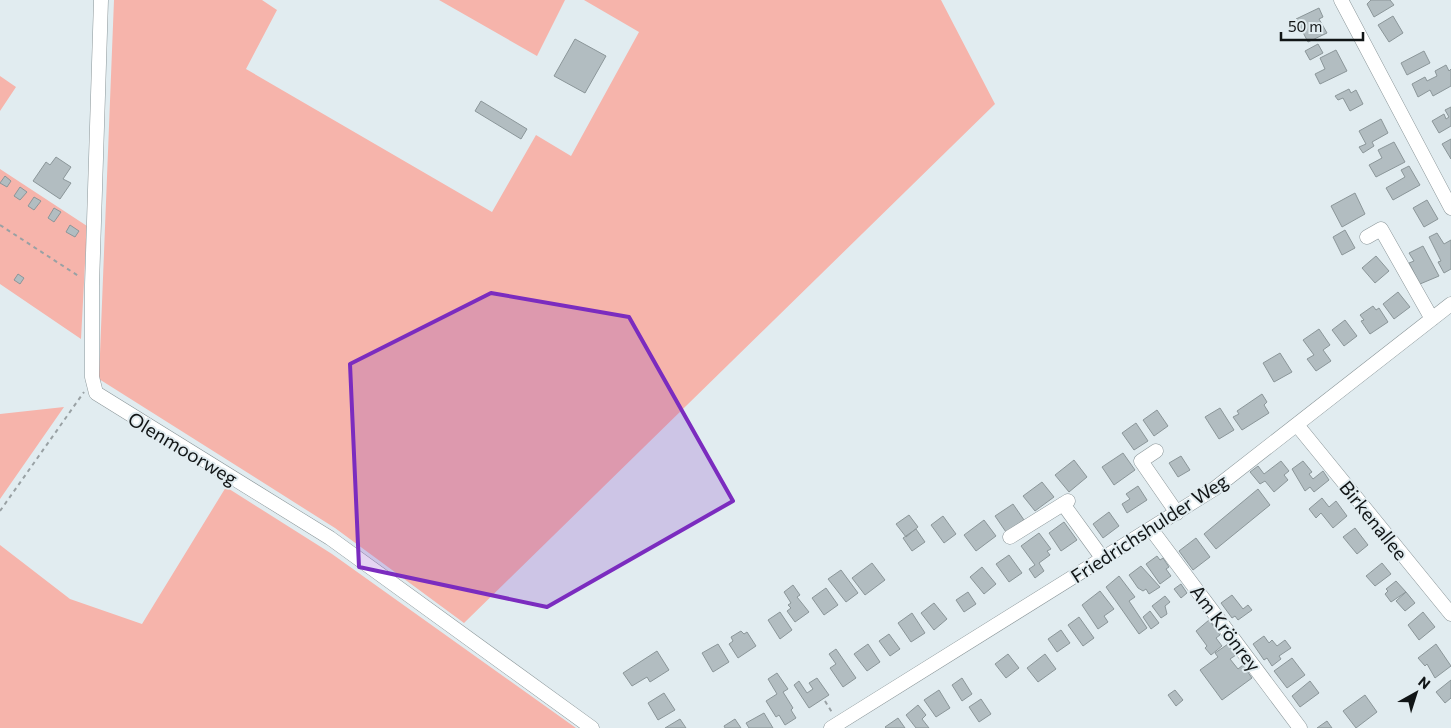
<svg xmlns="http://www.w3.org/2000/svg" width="1451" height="728" font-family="Commissioner,sans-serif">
  <rect width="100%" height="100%" fill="#e1ecf0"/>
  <path fill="#f6b4ab" d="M114 0H262L277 10 246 69 492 212 536 135 571 156 639 32 584 0H941L995 104 464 623 335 528 99 379Z
    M439 0H565L537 56Z
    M0 76 16 87 0 111Z
    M0 169 87 226 81 339 0 284Z
    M64 407 0 499V414Z
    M226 487 332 554 576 728H0V545L70 599 142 624Z"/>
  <path fill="#b2bdc1" stroke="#8b9699" d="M1371 0H1390L1394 5 1374 17 1367 4Z
    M1319 8 1323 17 1319 19 1327 33 1308 42 1296 19Z
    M1393 16 1403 33 1389 42 1378 25Z
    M575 39 606 56 585 93 554 76Z
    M1318 44 1323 53 1310 60 1305 51Z
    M1336 50 1347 71 1320 84 1315 74 1325 69 1320 58Z
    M1424 51 1430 63 1407 75 1401 63Z
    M1446 65 1449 71 1451 69V86L1433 96 1430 90 1418 97 1412 84 1425 77 1427 81 1437 76 1435 71Z
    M1349 89 1351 93 1356 90 1363 104 1350 111 1343 98 1338 100 1335 96Z
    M481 101 527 129 521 139 475 111Z
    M1451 107V126L1439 133 1432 121 1444 114 1446 119 1449 117 1445 110Z
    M1381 119 1388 133 1372 142 1374 146 1363 153 1359 147 1366 144 1359 131Z
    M1451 139V159L1442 144Z
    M1394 142 1405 162 1376 177 1369 165 1382 158 1378 150Z
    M56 157 71 167 63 179 71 183 60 199 33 181 46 162 50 165Z
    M1409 166 1420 185 1393 200 1386 188 1405 177 1401 170Z
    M5 176 11 181 7 187 0 183Z
    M20 187 27 192 20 200 14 196Z
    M1355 193 1365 214 1342 227 1331 206Z
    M34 197 41 201 34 210 28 206Z
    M1427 200 1438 219 1424 227 1413 208Z
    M54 208 61 212 54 222 48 218Z
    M70 225 79 231 75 237 66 232Z
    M1345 230 1355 248 1342 255 1333 237Z
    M1437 233 1444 244 1451 240V269L1444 273 1438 262 1441 261 1429 237Z
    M1423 246 1439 276 1420 284 1409 263 1414 261 1409 253Z
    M1376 256 1389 271 1375 283 1362 268Z
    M18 274 24 278 20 284 14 280Z
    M1398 292 1410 307 1394 319 1383 304Z
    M1373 306 1376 310 1379 308 1388 322 1370 334 1361 321 1364 320 1360 315Z
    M1345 320 1357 336 1344 346 1332 330Z
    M1319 329 1330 345 1323 350 1331 361 1316 371 1307 359 1314 355 1303 340Z
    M1280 353 1292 372 1274 382 1263 363Z
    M1262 394 1267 402 1264 405 1269 413 1242 430 1233 417 1239 414 1237 411Z
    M1220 408 1234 430 1219 439 1205 417Z
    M1157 410 1168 426 1154 436 1143 420Z
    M1136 423 1148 441 1134 450 1122 433Z
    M1123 453 1135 470 1114 485 1102 467Z
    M1181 456 1190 470 1178 477 1169 463Z
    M1074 460 1087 477 1069 492 1055 475Z
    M1281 461 1289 471 1284 475 1288 480 1274 492 1265 481 1260 484 1250 472 1258 466 1264 474Z
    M1303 461 1312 472 1309 474 1313 479 1323 471 1329 480 1314 492 1310 487 1305 491 1292 469Z
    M1042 482 1054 497 1035 511 1023 496Z
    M1138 486 1147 500 1127 513 1122 504 1130 499 1126 494Z
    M1258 489 1270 505 1216 549 1204 534Z
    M1322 498 1329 507 1336 501 1347 516 1333 528 1321 513 1316 518 1309 509Z
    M1013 504 1024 520 1006 532 995 516Z
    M1109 512 1119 526 1103 538 1093 524Z
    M909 515 918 527 906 537 896 524Z
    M943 516 956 534 944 543 931 525Z
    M984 520 996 536 976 551 964 535Z
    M1064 522 1077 540 1061 551 1049 533Z
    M1355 528 1368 545 1357 554 1343 537Z
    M916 529 925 542 912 551 903 538Z
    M1039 533 1051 549 1047 551 1050 555 1039 563 1044 571 1035 578 1029 569 1035 565 1021 546Z
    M1196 538 1210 557 1193 570 1179 551Z
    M1009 555 1022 573 1009 582 996 564Z
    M1157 556 1160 560 1163 558 1169 567 1166 569 1171 576 1160 584 1146 564Z
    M872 563 885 580 865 595 852 578Z
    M1382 563 1391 574 1375 586 1366 576Z
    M1141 566 1160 587 1149 594 1146 589 1143 591 1138 588 1129 575Z
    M982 567 996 584 984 594 970 577Z
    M841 570 858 593 846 602 828 579Z
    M1119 576 1135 597 1129 601 1147 628 1139 634 1106 587Z
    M1396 581 1406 592 1391 602 1385 594 1388 591 1386 589Z
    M1181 584 1187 593 1181 598 1174 589Z
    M793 585 800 595 797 597 809 612 795 622 787 611 791 608 788 605 791 603 784 592Z
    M826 588 838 605 824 615 812 598Z
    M1100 591 1114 609 1104 616 1108 622 1098 629 1082 605Z
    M968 592 976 604 964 612 956 600Z
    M1406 592 1415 603 1405 611 1396 601Z
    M1232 595 1243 609 1248 605 1252 610 1238 620 1235 616 1232 618 1221 603Z
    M1165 596 1170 602 1165 606 1167 614 1161 618 1152 606Z
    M934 603 947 619 934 630 921 613Z
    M1150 611 1159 623 1151 629 1143 617Z
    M780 612 792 630 780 639 768 620Z
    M1423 612 1435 627 1419 640 1408 625Z
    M912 613 925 633 911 642 898 623Z
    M1079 617 1094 638 1083 646 1068 625Z
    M1209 620 1220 635 1216 638 1222 646 1211 655 1205 648 1207 646 1196 631Z
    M1061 630 1070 643 1057 652 1048 639Z
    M741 631 744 634 747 632 756 646 738 658 729 644 733 641 731 637Z
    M889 634 900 649 890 656 879 641Z
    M1264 636 1269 643 1272 640 1277 646 1285 640 1291 648 1279 656 1281 659 1272 666 1267 658 1264 660 1253 644Z
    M718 644 729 662 713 672 702 653Z
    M868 644 880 662 867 671 854 654Z
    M1228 644 1236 655 1230 659 1238 669 1243 665 1252 678 1222 700 1200 670 1218 657 1215 653Z
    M1436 644 1451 666 1435 678 1427 664 1425 666 1418 658Z
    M836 649 856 678 843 687 830 668 836 664 829 654Z
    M657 651 669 670 650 682 647 677 632 686 623 673Z
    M1008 654 1019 668 1006 678 995 664Z
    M1045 654 1056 669 1038 682 1027 668Z
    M1292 658 1305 675 1287 688 1274 671Z
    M777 673 788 689 783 692 793 708 791 710 796 718 785 725 779 715 776 717 766 701 777 694 768 679Z
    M817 678 829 695 809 708 794 685 799 681 807 693 813 689 809 683Z
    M962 678 972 694 962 701 952 685Z
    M1451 680V698L1445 703 1436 692Z
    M1310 681 1319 693 1300 707 1292 696Z
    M939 690 950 708 936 717 924 700Z
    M1175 690 1183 700 1176 706 1168 695Z
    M664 693 675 710 658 720 648 703Z
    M1365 695 1377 712 1356 728 1343 711Z
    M981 699 991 714 979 722 969 707Z
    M918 705 926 715 922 719 929 728H916L906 715Z
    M764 713 773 728H749L746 723Z
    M898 718 905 728H886L885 727Z
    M680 719 686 728H665Z
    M735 719 741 728H725L724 726Z
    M1327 721 1332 728H1317Z"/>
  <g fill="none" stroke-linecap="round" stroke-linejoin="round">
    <g stroke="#8b9699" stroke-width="15">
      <path id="minor" d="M101 0 92 285V377L96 393 330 538 592 728
        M1341 0 1451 208
        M1367 237 1381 229 1432 319
        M1297 425 1451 614
        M1156 451 1141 461 1177 513
        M1063 504 1103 559
        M1151 529 1300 728
        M1010 537 1068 501
        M831 728 1214 489 1451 304"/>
    </g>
    <path stroke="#99a1a4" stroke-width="2" stroke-dasharray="4 4" stroke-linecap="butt" d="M0 225 80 277
      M0 511 84 392
      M825 701 833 714"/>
    <use href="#minor" stroke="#fff" stroke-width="14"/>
  </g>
  <path fill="#7b2cbf" fill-opacity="0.2" stroke="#7b2cbf" stroke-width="4" stroke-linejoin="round" d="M491 293 629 317 733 501 547 607 359 567 350 364Z"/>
  <g text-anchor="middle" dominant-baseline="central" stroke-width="4" stroke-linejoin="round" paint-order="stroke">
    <g font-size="19" fill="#111516" stroke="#e1ecf0">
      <text transform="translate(183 448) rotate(31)">Olenmoorweg</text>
      <text transform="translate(1374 520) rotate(51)">Birkenallee</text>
      <text transform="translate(1149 528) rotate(-33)">Friedrichshulder Weg</text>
      <text transform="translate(1226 628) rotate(53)">Am Krönrey</text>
    </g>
  </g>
  <g transform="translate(1416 693) rotate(39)" stroke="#e1ecf0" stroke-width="4" paint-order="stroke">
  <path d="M0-4L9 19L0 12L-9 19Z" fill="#111516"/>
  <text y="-8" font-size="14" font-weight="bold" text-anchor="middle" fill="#111516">N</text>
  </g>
  <path d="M1281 32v8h82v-8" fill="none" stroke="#111516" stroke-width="2.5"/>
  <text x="1288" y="32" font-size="15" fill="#111516" stroke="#e1ecf0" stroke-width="4" paint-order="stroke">50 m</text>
</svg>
